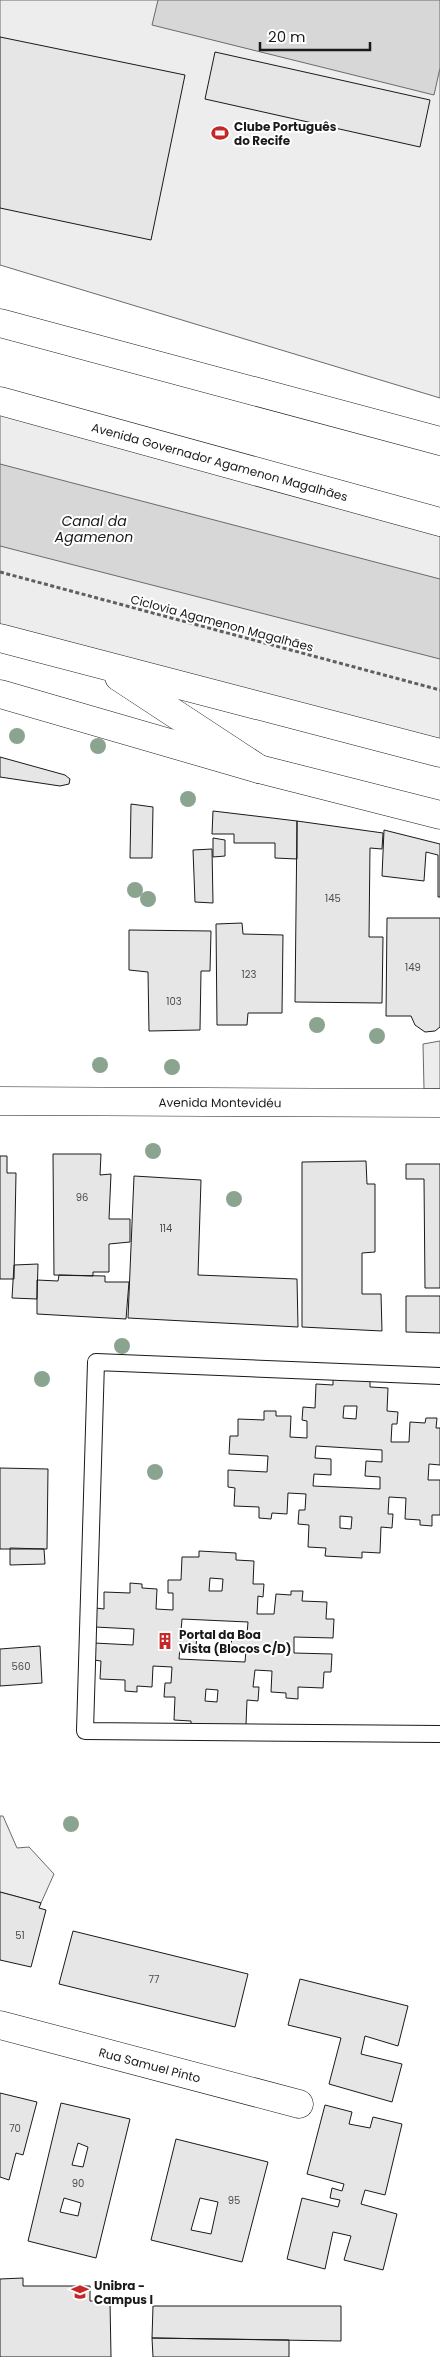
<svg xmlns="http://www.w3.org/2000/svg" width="440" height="2357" font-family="Poppins,sans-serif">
  <rect width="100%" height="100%" fill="#fff"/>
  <path fill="#ededed" stroke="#6a6a6a" d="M0 0H440V398L0 265Z
    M0 401 440 522V753L0 638Z
    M440 1041V1089H424L423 1044Z
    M0 1816H3L17 1848 29 1847 54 1874 41 1903 0 1892Z"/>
  <path fill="#d7d7d7" stroke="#6a6a6a" d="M158 0H440V68L434 95 152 25Z
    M0 464 440 579V659L0 546Z"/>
  <path fill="#e6e6e6" stroke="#1a1a1a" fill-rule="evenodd" d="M0 37 185 75 151 240 0 208Z
    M215 52 430 100 420 147 205 99Z
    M0 757 65 775 70 779 69 784 60 786 0 777Z
    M131 804 153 807 152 858H130Z
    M213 811 297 821V859L275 858V843H234V834H212Z
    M297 821 383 833 382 849 370 848 369 937H383L382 1003 295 1002Z
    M384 830 440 844V897H438V855L426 852 424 881 382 876Z
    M213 838 225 840V856L213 857Z
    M212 849 213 903 195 902 193 850Z
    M387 918H440V1027L435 1031 425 1032 415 1025 411 1016H386Z
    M242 923 243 934 283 935 282 1013H248L247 1025H217L216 924Z
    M129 930 211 931 210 971H201L200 1030 149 1031 148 972 129 970Z
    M53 1154H101L100 1175 111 1174 109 1219H130V1242L109 1244V1272H93V1276L54 1275Z
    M0 1156H7V1173H16L14 1279H0Z
    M366 1161 367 1184H375V1252L362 1253V1294H381L382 1331 302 1327V1162Z
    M406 1164H440V1288H425L424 1179H406Z
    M134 1176 201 1180 198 1275 297 1279 298 1327 128 1318Z
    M38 1264 37 1299 12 1298 14 1265Z
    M59 1275 105 1276V1282H129L126 1319 37 1314V1280L58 1281Z
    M406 1296H440V1333L406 1332Z
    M333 1378 370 1380V1387L388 1388 387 1411 398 1412 397 1424H392L391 1442H409L410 1422 425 1423 426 1418H437L436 1428H440V1465L429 1464 428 1480H440V1515H432V1526L420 1525V1520L405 1519 406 1498 389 1497 388 1514H393L392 1528 381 1527 380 1553 362 1552V1558L325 1556 326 1548 308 1547 309 1525 298 1524 299 1510H305L306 1494 288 1493 287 1514 272 1513 271 1519 259 1518V1507L234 1506 235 1488 228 1487V1470L267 1472 268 1456 229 1454 230 1436H238V1419L264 1420V1411H276V1416H291L290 1437 307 1438V1421L302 1420 303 1407 315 1408 316 1384 333 1385ZM344 1406H357L356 1419 343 1418ZM316 1446 382 1450V1462L366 1461 365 1476 380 1477V1489L313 1486 314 1474 331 1475V1459L315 1458ZM340 1516 352 1517 351 1529 340 1528Z
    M0 1468 48 1469 47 1549H0Z
    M10 1548 44 1549 45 1564 10 1565Z
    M199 1551 236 1553V1560L254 1561 253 1584H264L263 1597 258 1596 257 1614H274L276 1594 291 1595V1591H303L302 1601 327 1602 326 1619H334L333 1638 294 1637V1653L332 1654 331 1672H324L323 1688 298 1687V1699L286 1698V1693L271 1692 272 1671 255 1670 253 1687H259L258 1701 247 1700 246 1725 191 1728V1721L174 1720 175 1697H164L165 1683H171L172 1667 153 1666 152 1687 137 1686V1692L125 1691V1680L100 1679 101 1661 94 1660V1643L133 1645 134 1629 95 1627 96 1608 104 1609V1592L130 1593V1583L142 1584V1588L157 1589 156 1609 173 1610V1593H168V1580H181L182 1557H199ZM210 1578 223 1579 222 1591H209ZM182 1619 248 1622 247 1634H232L231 1649 246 1650 245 1662 179 1659 180 1647 196 1648 197 1632 181 1631ZM206 1689 218 1690 217 1702 205 1701Z
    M40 1646 42 1683 0 1686V1649Z
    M0 1892 41 1903 39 1908 46 1910 31 1967 0 1960Z
    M73 1931 248 1974 235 2027 59 1984Z
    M300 1979 408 2006 398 2046 365 2036 361 2054 402 2064 392 2102 329 2084 341 2038 288 2025Z
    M0 2093 37 2102 23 2155 16 2153 9 2180 0 2177Z
    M61 2103 130 2119 96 2258 28 2241ZM78 2143 88 2147 83 2167 72 2165ZM64 2198 81 2203 78 2216 60 2212Z
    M325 2105 352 2112 349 2124 370 2128 373 2117 402 2124 385 2195 365 2190 361 2204 397 2214 383 2270 344 2260 351 2236 333 2232 325 2269 287 2259 302 2198 338 2207 340 2200 330 2198 332 2188 342 2191 344 2184 307 2174Z
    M176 2139 268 2162 242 2262 151 2240ZM200 2198 218 2202 211 2234 191 2230Z
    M23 2278V2286H90V2301H110L111 2357H0V2279Z
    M153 2306H341V2341L152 2338Z
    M152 2338 289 2340V2357H153Z"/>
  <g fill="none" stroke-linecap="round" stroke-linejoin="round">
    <g stroke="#1a1a1a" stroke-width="18">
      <path id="service" d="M440 1376 96 1362 85 1731 440 1734"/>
    </g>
    <g stroke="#1a1a1a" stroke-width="29">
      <g id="minor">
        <path id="s1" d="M0 2025 299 2104"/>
      </g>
    </g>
    <g stroke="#1a1a1a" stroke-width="29">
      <g id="secondary">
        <path d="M0 323 440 441"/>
        <path d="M0 694 259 769 440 815"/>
        <path id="s2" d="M0 1101 440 1103"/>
      </g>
    </g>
    <g stroke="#1a1a1a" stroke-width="29">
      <g id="trunk">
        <path id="s3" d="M0 401 440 522"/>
        <path d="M0 638 440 753"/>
        <path d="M119 677 259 769"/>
      </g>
    </g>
    <path stroke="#5f5f5f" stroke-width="3" stroke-dasharray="4 2.5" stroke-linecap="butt" d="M0 572 440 690"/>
    <use href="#service" stroke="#fff" stroke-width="16"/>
    <use href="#minor" stroke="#fff" stroke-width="28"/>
    <use href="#secondary" stroke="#fff" stroke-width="28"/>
    <use href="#trunk" stroke="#fff" stroke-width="28"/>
  </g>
  <g fill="#8aa48f">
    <circle cx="17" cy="736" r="8"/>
    <circle cx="98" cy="746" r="8"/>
    <circle cx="188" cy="799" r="8"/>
    <circle cx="135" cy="890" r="8"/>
    <circle cx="148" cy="899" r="8"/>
    <circle cx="317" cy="1025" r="8"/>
    <circle cx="377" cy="1036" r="8"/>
    <circle cx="100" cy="1065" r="8"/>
    <circle cx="172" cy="1067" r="8"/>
    <circle cx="153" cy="1151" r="8"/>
    <circle cx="234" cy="1199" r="8"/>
    <circle cx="122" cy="1346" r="8"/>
    <circle cx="42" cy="1379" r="8"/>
    <circle cx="155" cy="1472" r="8"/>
    <circle cx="71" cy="1824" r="8"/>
  </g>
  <defs>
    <g id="stadium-bare" transform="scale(1.35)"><path d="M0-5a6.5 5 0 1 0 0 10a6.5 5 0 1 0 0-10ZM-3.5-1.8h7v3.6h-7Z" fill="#c62828" stroke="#fff" stroke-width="2.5" paint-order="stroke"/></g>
    <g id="building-bare" transform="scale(1.35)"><path d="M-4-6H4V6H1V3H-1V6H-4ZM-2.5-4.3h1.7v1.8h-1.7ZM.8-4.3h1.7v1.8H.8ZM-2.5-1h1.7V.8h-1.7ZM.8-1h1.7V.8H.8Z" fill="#c62828" stroke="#fff" stroke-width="2.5" paint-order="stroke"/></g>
    <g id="university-bare" transform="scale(1.35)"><path d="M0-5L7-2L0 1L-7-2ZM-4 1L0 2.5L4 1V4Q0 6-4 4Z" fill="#c62828" stroke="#fff" stroke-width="2.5" paint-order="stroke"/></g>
  </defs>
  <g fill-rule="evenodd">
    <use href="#stadium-bare" x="220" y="133"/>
    <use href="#building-bare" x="165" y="1641"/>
    <use href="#university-bare" x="80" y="2292"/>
  </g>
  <g text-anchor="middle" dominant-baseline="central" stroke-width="4" stroke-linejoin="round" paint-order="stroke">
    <g font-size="10" fill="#4d4d4d">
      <text x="333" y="898">145</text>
      <text x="413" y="967">149</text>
      <text x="249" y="974">123</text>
      <text x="174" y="1001">103</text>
      <text x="82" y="1197">96</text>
      <text x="166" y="1228">114</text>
      <text x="21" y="1666">560</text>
      <text x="20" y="1935">51</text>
      <text x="154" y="1979">77</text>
      <text x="15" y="2128">70</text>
      <text x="78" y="2183">90</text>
      <text x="234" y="2200">95</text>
    </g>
    <g font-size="12" font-weight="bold" fill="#1a1a1a" stroke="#fff" text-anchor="start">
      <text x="234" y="126">Clube Português<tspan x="234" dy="14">do Recife</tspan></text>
      <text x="179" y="1634">Portal da Boa<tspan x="179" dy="14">Vista (Blocos C/D)</tspan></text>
      <text x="94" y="2285">Unibra -<tspan x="94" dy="14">Campus I</tspan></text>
    </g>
    <g font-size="12" fill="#1a1a1a" stroke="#fff">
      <text stroke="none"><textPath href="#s3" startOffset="228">Avenida Governador Agamenon Magalhães</textPath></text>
      <text transform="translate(222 623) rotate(15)">Ciclovia Agamenon Magalhães</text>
      <text stroke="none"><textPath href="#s2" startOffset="220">Avenida Montevidéu</textPath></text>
      <text stroke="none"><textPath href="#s1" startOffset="155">Rua Samuel Pinto</textPath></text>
    </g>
    <g font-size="14" font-style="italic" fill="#1a1a1a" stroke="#fff">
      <text x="94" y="521">Canal da<tspan x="94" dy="16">Agamenon</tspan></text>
    </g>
  </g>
  <path d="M260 42v8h110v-8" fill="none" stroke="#1a1a1a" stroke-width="2.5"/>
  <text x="268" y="42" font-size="15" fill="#1a1a1a" stroke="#ffffff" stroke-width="4" paint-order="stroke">20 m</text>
</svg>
